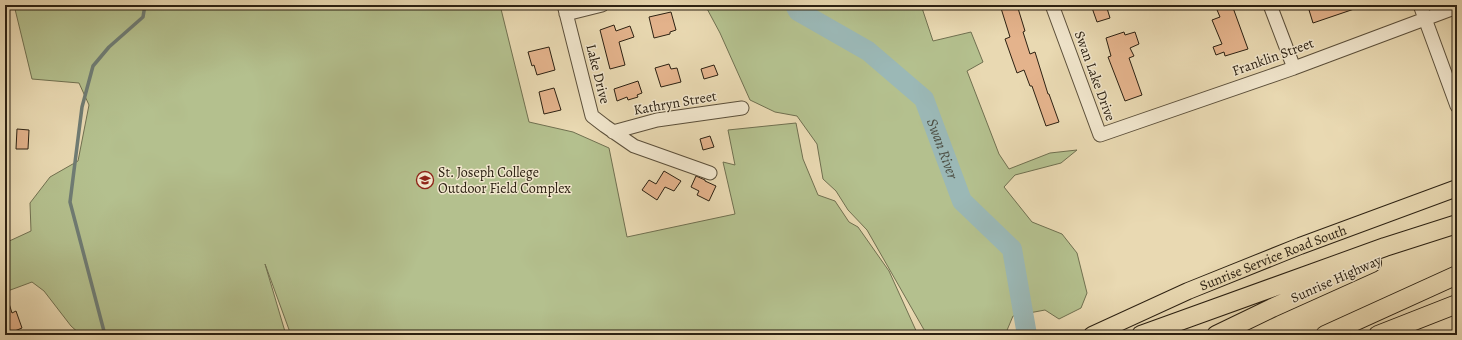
<svg xmlns="http://www.w3.org/2000/svg" width="1462" height="340" font-family="Alegreya,serif">
  <rect width="100%" height="100%" fill="#e9d9b2"/>
  <filter id="stains"><feTurbulence type="fractalNoise" baseFrequency=".005" numOctaves="4"/><feColorMatrix values="0 0 0 0 .2 0 0 0 0 .09 0 0 0 0 .02 0 0 0 .5 -.17"/></filter>
  <radialGradient id="worn" r=".72"><stop offset=".6" stop-color="#630" stop-opacity="0"/><stop offset="1" stop-color="#630" stop-opacity=".3"/></radialGradient>
  <path fill="#b4c08e" stroke="#707050" d="M14 5H500L529 122 573 132 609 148 627 237 735 214 723 162 735 165 728 130 796 123 803 159 818 195 835 201 849 222 858 227 889 271 918 335H291L265 264 286 335H81L71 326 44 291 32 282 5 292V243L31 231 30 203 50 177 78 161 89 105 79 83 32 79Z
    M705 5H921L933 41 971 32 983 62 967 71 999 154 1009 169 1050 153 1077 150 1061 163 1015 175 1004 187 1032 222 1062 234 1077 253 1087 293 1081 308 1059 319 1045 310 1013 316 1005 335H927L867 230 848 210 836 191 823 179 817 144 797 116 775 112 750 100 720 33Z"/>
  <g fill="none" stroke-linecap="round" stroke-linejoin="round">
    <path stroke="#6f7c74" stroke-width="3.5" d="M105 335 70 202 82 107 93 66 109 47 143 17 145 5"/>
    <path stroke="#9bb8b6" stroke-width="20" id="s1" d="M795 5 798 11 868 51 924 99 962 201 1012 249 1027 335"/>
  </g>
  <path fill="#e4b38c" stroke="#2c2112" d="M1000 5H1017L1025 31 1023 32 1030 54 1035 52 1048 94H1049L1059 122 1046 126 1032 86H1030L1024 70 1017 73 1005 39 1010 37Z
    M1091 5H1106L1110 18 1097 22Z
    M1215 5H1232L1248 49 1225 56 1224 52 1216 55 1213 47 1222 44 1212 20 1220 17Z
    M1319 5H1363V6L1313 23 1309 10Z
    M671 12 676 30 670 32V34L654 38 649 17Z
    M614 25 616 31 630 26 634 37 619 42 625 65 610 69 600 30Z
    M1124 32 1125 35 1135 32 1139 44 1130 48 1134 56 1129 58 1142 95 1125 101 1108 57 1111 56 1106 38Z
    M549 47 555 70 537 75 534 65 532 66 528 52Z
    M669 64 671 69 677 68 681 82 661 87 655 68Z
    M714 65 718 75 704 79 701 69Z
    M638 81 642 93 637 95 638 97 628 100 627 97 617 101 614 89Z
    M554 88 561 110 544 114 539 92Z
    M17 129 29 130 28 149H16Z
    M710 136 714 147 703 150 700 139Z
    M664 171 681 181 674 191 665 187 657 200 642 190 649 180 656 184Z
    M696 176 705 180V181L716 186 709 201 697 195 699 191 691 187Z
    M5 297H7L12 313 16 311 22 328 5 335Z"/>
  <g fill="none" stroke-linecap="round" stroke-linejoin="round">
    <g stroke="#5b4f3a" stroke-width="15">
      <path id="minor" d="M564 5 592 116 605 126 634 146 710 173
        M1052 5 1100 135 1294 68 1457 7
        M1270 5 1294 68
        M1420 5 1457 106
        M566 14 602 5
        M613 132 657 120 742 108"/>
    </g>
    <g stroke="#2c2112" stroke-width="18">
      <g id="major">
        <path id="s2" d="M1092 335 1188 291 1300 246 1457 188"/>
      </g>
    </g>
    <g stroke="#2c2112" stroke-width="20">
      <path id="highway" d="M1141 335 1385 247 1457 224
        M1216 335 1272 308 1372 263
        M1325 335 1457 275
        M1378 335 1457 304"/>
    </g>
    <use href="#minor" stroke="#f1e6cd" stroke-width="13"/>
    <use href="#major" stroke="#e9d9b2" stroke-width="16"/>
    <use href="#highway" stroke="#e9d9b2" stroke-width="18"/>
  </g>
  <defs>
    <g id="university-ring" transform="scale(0.9)"><circle r="9.5" fill="#f1e6cd" stroke="#8f2418" stroke-width="1.5"/><path d="M0-5L7-2L0 1L-7-2ZM-4 1L0 2.5L4 1V4Q0 6-4 4Z" fill="#8f2418"/></g>
  </defs>
  <g fill-rule="evenodd">
    <use href="#university-ring" x="425" y="180"/>
  </g>
  <g text-anchor="middle" dominant-baseline="central" stroke-width="3" stroke-linejoin="round" paint-order="stroke">
    <g font-size="14" fill="#2c2112" stroke="#f1e6cd">
      <text transform="translate(1273 57) rotate(-20)">Franklin Street</text>
      <text transform="translate(598 74) rotate(76)">Lake Drive</text>
      <text transform="translate(1095 76) rotate(70)">Swan Lake Drive</text>
      <text transform="translate(675 103) rotate(-10)">Kathryn Street</text>
      <text stroke="none"><textPath href="#s2" startOffset="197">Sunrise Service Road South</textPath></text>
      <text transform="translate(1336 279) rotate(-24)">Sunrise Highway</text>
    </g>
    <g font-size="14" fill="#2c2112" stroke="#f1e6cd" text-anchor="start">
      <text x="438" y="172">St. Joseph College<tspan x="438" dy="16">Outdoor Field Complex</tspan></text>
    </g>
    <g font-size="15" font-style="italic" fill="#4d4e43" stroke="#f1e6cd">
      <text stroke="none"><textPath href="#s1" startOffset="214">Swan River</textPath></text>
    </g>
  </g>
  <rect width="1462" height="340" fill="none" stroke="#e9d9b2" stroke-width="20"/>
  <rect x="6" y="6" width="1450" height="328" fill="none" stroke="#2c2112" stroke-width="2"/>
  <rect x="10" y="10" width="1442" height="320" fill="none" stroke="#2c2112"/>
  <rect width="100%" height="100%" filter="url(#stains)"/>
  <rect width="100%" height="100%" fill="url(#worn)"/>
</svg>
